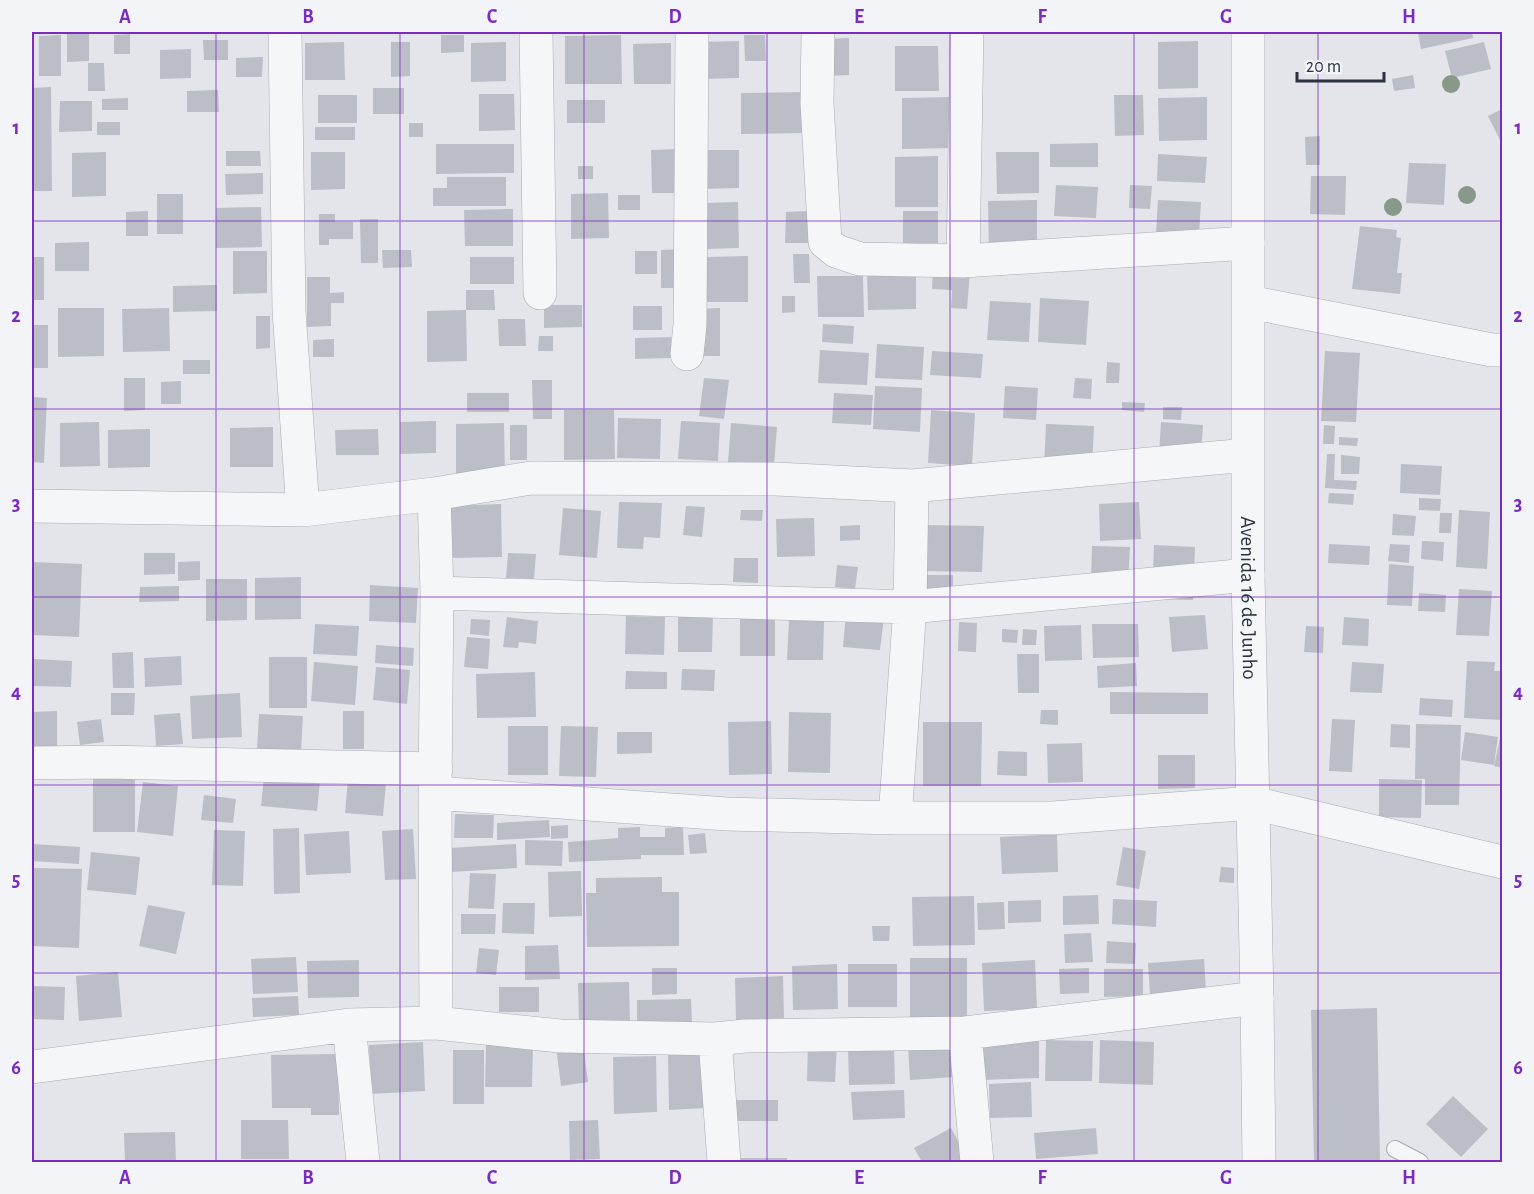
<svg xmlns="http://www.w3.org/2000/svg" width="1534" height="1194" font-family="'Alegreya Sans',sans-serif">
  <rect width="100%" height="100%" fill="#e3e5ea"/>
  <path fill="#bbbec6" d="M67 32H89V61L67 62Z
    M1418 32H1472L1473 38 1421 49Z
    M130 34V54H114V35Z
    M61 35V76H39V36Z
    M441 35H464V52L441 53Z
    M621 35 622 84H565V36Z
    M744 35H765L766 61H745Z
    M849 38V75L825 76V39Z
    M203 40H228V60H204Z
    M739 41V78L702 79V42Z
    M1198 41V88L1158 89V42Z
    M344 42 345 80H305V43Z
    M391 42H410V76L391 77Z
    M506 42V81L471 82V43Z
    M1484 42 1491 69 1452 78 1445 51Z
    M671 43V84H634L633 44Z
    M895 46H938L939 91H895Z
    M191 49V78L160 79V50Z
    M263 57 262 77H236V58Z
    M88 63H104L105 91H88Z
    M1413 75 1415 88 1394 91 1392 79Z
    M51 87 52 191H32V88Z
    M373 88H404V114H373Z
    M218 90 219 112H187V91Z
    M804 92 805 133 741 134V93Z
    M479 94H514L515 130 479 131Z
    M318 95H357V123H318Z
    M1114 95H1143L1144 135 1115 136Z
    M952 97V148L902 149V98Z
    M1207 97V140L1159 141 1158 98Z
    M128 98V110H102V99Z
    M567 100H605V123H567Z
    M60 101H92V131L59 132Z
    M1502 109V144L1488 116Z
    M97 122H120V135H97Z
    M409 123H423V137H409Z
    M315 127H355V140H315Z
    M1320 136V165H1306L1305 137Z
    M1098 143V167H1050V144Z
    M436 144H514V173L436 174Z
    M677 149V193H652L651 150Z
    M701 150H739V188L702 189Z
    M226 151H260L261 166H226Z
    M106 152V196L72 197V153Z
    M311 152H345V189L311 190Z
    M996 152H1039V193L997 194Z
    M1158 154 1207 157 1205 183 1157 181Z
    M938 156V207H895V157Z
    M1409 163 1446 164 1444 205 1406 203Z
    M578 166H593V179H578Z
    M263 173V194L226 195 225 174Z
    M1311 176H1346L1345 215 1310 214Z
    M447 177H506V206H433V188H447Z
    M1056 185 1098 187 1096 218 1054 216Z
    M1130 185 1152 186 1150 209 1129 208Z
    M608 193 609 238 571 239V194Z
    M157 194H183V234H157Z
    M618 195H640V210H618Z
    M1037 200V253H989L988 201Z
    M1158 200 1201 202 1198 252 1155 250Z
    M738 202 739 248 705 249V203Z
    M261 207 262 247 216 248V208Z
    M513 209V246H465L464 210Z
    M148 211V236H126V212Z
    M808 211 809 243H785L786 212Z
    M903 211H938V243L903 244Z
    M319 214H335V222H353V239H329V245H319Z
    M360 219H378V263H361Z
    M1360 226 1397 230 1396 237 1401 238 1397 273H1402L1400 294 1352 289Z
    M89 242V271H55V243Z
    M682 249 683 288H661V250Z
    M382 250H411L412 267 383 268Z
    M233 251H267V293L233 294Z
    M635 251H657V274H635Z
    M793 254H809L810 283H794Z
    M748 256V302H706V257Z
    M32 257H44V300H32Z
    M470 257H514V284H470Z
    M933 269 970 271 967 309 951 308 952 290 932 289Z
    M867 271H916V309L868 310Z
    M817 276H863L864 317H818Z
    M307 277H330V293L344 292V303H331V326L307 327Z
    M217 285V311L173 312V286Z
    M466 290H494L495 310H466L467 361 427 362V311L466 310Z
    M782 296H795V312L782 313Z
    M1040 298 1089 301 1086 345 1038 342Z
    M990 301 1031 303 1029 342 987 340Z
    M544 305H582V327L544 328Z
    M633 306H662V330H633Z
    M58 308H104V356L58 357Z
    M169 308 170 351 123 352 122 309Z
    M720 308V356H697V309Z
    M256 316H270V348L256 349Z
    M498 319H525L526 346H499Z
    M823 324 854 326 853 344 822 342Z
    M32 325H48V368H32Z
    M539 336H553V351H538Z
    M671 337V358L635 359V338Z
    M334 339V357H313V340Z
    M877 344 924 347 922 380 875 378Z
    M820 350 869 353 867 385 818 383Z
    M932 351 983 354 981 378 930 375Z
    M1325 351 1360 353 1356 422 1321 421Z
    M183 360H210V374H183Z
    M1107 362 1120 363 1119 383H1106Z
    M124 378H145V410L124 411Z
    M704 378 729 380 724 419 699 416Z
    M1075 378 1092 379 1091 399 1073 398Z
    M532 380H552V419H533Z
    M181 381V404H161V382Z
    M875 386 922 388 920 432 873 429Z
    M1005 386 1038 388 1036 420 1003 418Z
    M467 393H509V412H467Z
    M834 393 873 395 871 425 832 423Z
    M32 397 47 398 44 463 32 462Z
    M1122 402 1145 403 1144 412 1122 410Z
    M1163 407H1182L1181 420 1163 419Z
    M564 410H614L615 459 564 460Z
    M931 410 975 413 972 466 928 463Z
    M618 418 661 419 660 459 617 458Z
    M436 421V453L400 454V422Z
    M681 421 720 423 718 461 678 459Z
    M99 422 100 466 60 467V423Z
    M1161 422 1203 425 1200 472 1158 470Z
    M504 423 505 479 456 480V424Z
    M731 423 777 427 774 465 728 462Z
    M1046 424 1094 426 1092 470 1044 467Z
    M510 425H527V460H510Z
    M1324 425 1335 426 1334 444H1323Z
    M273 427V467H230V428Z
    M150 429V467L108 468V430Z
    M378 429 379 455H336L335 430Z
    M1339 437 1358 438 1357 446 1339 445Z
    M1327 454H1335L1334 480 1357 481 1356 490 1325 488Z
    M1341 455 1360 457 1359 474H1341Z
    M1401 464 1442 466 1440 495 1400 493Z
    M1329 493 1354 494 1353 505 1328 503Z
    M1419 498 1441 499 1440 511 1419 510Z
    M619 502 662 503 660 538 644 537 643 549 617 548Z
    M1139 502 1141 539 1100 541 1099 504Z
    M501 504 502 557 448 558 447 506Z
    M686 506 705 507 702 537 683 535Z
    M563 508 601 511 597 558 559 555Z
    M741 510H763L762 521 740 520Z
    M1459 510 1490 512 1487 569 1456 567Z
    M1440 513H1452L1451 533H1439Z
    M1393 514 1416 516 1414 536 1392 535Z
    M814 518 815 556 777 557 776 519Z
    M860 525V540L840 541V526Z
    M923 525 984 526 982 572 922 571Z
    M1422 541 1444 542 1443 561 1421 559Z
    M1329 544 1370 546 1369 565 1328 563Z
    M1390 544 1410 545 1409 563 1388 561Z
    M1154 545 1195 547 1193 600 1152 599Z
    M1092 546 1130 547 1128 582 1091 581Z
    M144 553H175V574L144 575Z
    M508 553 536 554 534 579 506 578Z
    M734 558H758V583L733 582Z
    M200 561V580L178 581V562Z
    M33 562 82 564 79 637 32 635Z
    M1389 564 1414 566 1412 606 1387 605Z
    M837 565 858 567 855 589 835 587Z
    M924 575H953V595H923Z
    M301 577V619L255 620V578Z
    M206 579H247V620L206 621Z
    M370 585 418 588 416 623 369 621Z
    M179 586V601L139 602 140 587Z
    M1459 589 1492 591 1489 636 1456 635Z
    M1419 593 1446 595 1445 612 1418 611Z
    M678 613H713L712 652H678Z
    M846 614 884 617 880 650 843 647Z
    M740 615 775 616V656H740Z
    M1205 615 1208 649 1172 652 1169 617Z
    M626 616 665 617 664 655 625 654Z
    M507 617 538 621 536 644 519 642 518 648 503 647Z
    M1344 617 1369 619 1368 646 1342 645Z
    M471 619 490 620 489 636 470 634Z
    M789 620 824 621 823 660H787Z
    M959 622 977 623 976 652 958 651Z
    M315 624 359 626 357 656 313 654Z
    M1092 624H1138L1139 657 1093 658Z
    M1081 625 1082 660 1045 661 1044 626Z
    M1306 626 1324 627 1323 653 1304 652Z
    M1002 629 1018 630 1017 643 1002 642Z
    M1023 629 1037 630 1036 645H1022Z
    M467 637 490 639 488 669 464 667Z
    M376 645 414 648 413 666 375 663Z
    M133 652 134 688H113L112 653Z
    M1017 654H1039V693H1018Z
    M181 656 182 685 145 687 144 658Z
    M269 657H307V708H269Z
    M34 659 72 661 71 687 33 686Z
    M1467 661 1495 662 1494 671H1502V720L1464 718Z
    M314 662 358 666 355 705 311 701Z
    M1352 662 1384 664 1382 693 1350 692Z
    M1136 663 1137 686 1098 688 1097 666Z
    M376 667 410 670 407 704 373 700Z
    M682 669 715 670 714 691 681 690Z
    M626 671 667 672V689H625Z
    M535 672 536 717 477 718 476 674Z
    M1110 692 1208 693V714H1110Z
    M111 693H135L134 715H111Z
    M240 693 242 737 192 739 190 696Z
    M1420 698 1453 700 1452 717 1419 715Z
    M1041 710H1058V725L1040 724Z
    M57 711V748L32 749V712Z
    M343 711H364V749H343Z
    M789 712 831 713 830 773 788 772Z
    M180 713 183 744 156 746 154 715Z
    M259 714 303 716 301 751 257 749Z
    M101 719 104 742 80 745 77 722Z
    M1332 719 1355 720 1352 772 1329 771Z
    M771 721 772 774 729 775 728 722Z
    M923 722H982L981 786H923Z
    M1391 724 1410 725V748L1390 747Z
    M1416 724 1461 725 1459 805H1425V779H1415Z
    M508 726H548V775H508Z
    M561 726 598 727 596 777 559 776Z
    M617 732H652V753L617 754Z
    M1465 732 1498 737 1494 765 1461 760Z
    M1500 738 1502 739V768L1494 766Z
    M1082 743 1083 782 1048 783 1047 744Z
    M998 751 1027 752V776L997 775Z
    M1158 755H1195V788L1158 789Z
    M93 773 135 774V832H93Z
    M264 777 320 781 317 811 261 806Z
    M1379 779 1422 780 1421 818 1379 817Z
    M348 780 386 783 383 816 345 813Z
    M143 782 178 786 173 836 137 832Z
    M204 795 236 799 233 823 201 820Z
    M455 814 494 815 493 838H454Z
    M549 820 550 837 497 840V823Z
    M568 825V838L551 839V826Z
    M640 827V837H665V828L683 827 684 855H641V859L569 862 568 842 618 838V828Z
    M299 828 300 893 274 894 273 829Z
    M413 829 416 879 385 880 382 831Z
    M214 830 245 831 243 886 212 885Z
    M349 831 351 873 306 875 304 834Z
    M705 833 707 853 690 854 688 835Z
    M1057 834 1058 872 1002 874 1000 837Z
    M525 840 563 841 562 866 525 865Z
    M32 844 80 847 79 864 32 861Z
    M516 844 517 868 451 872 450 848Z
    M1123 847 1146 851 1139 889 1116 885Z
    M91 852 140 857 136 895 87 890Z
    M1221 867 1234 868V883L1219 882Z
    M32 868 82 869 79 948 32 946Z
    M581 871 582 916 549 917 548 872Z
    M470 873 496 874 494 909 468 908Z
    M662 877V892H679V946L587 947 586 893H596V878Z
    M1098 895 1099 924 1063 925V896Z
    M974 896 975 945 913 946 912 897Z
    M1113 899 1157 901 1156 927 1112 924Z
    M1041 900V922L1008 923V901Z
    M1004 902 1005 929 978 930 977 903Z
    M503 903H535L534 934 502 933Z
    M148 905 185 912 176 954 139 946Z
    M461 914H496L495 934H461Z
    M872 926H890L889 941H873Z
    M1091 933 1093 962 1065 963 1064 934Z
    M1107 941 1136 943 1135 964 1106 963Z
    M558 945 560 979 525 980V946Z
    M479 948 499 950 496 975 476 973Z
    M296 957 298 992 253 994 251 959Z
    M910 958H967V1019H910Z
    M1204 959 1207 1007 1151 1011 1148 963Z
    M359 960V997L308 998 307 961Z
    M1035 960 1037 1009 984 1011 982 963Z
    M837 964 838 1009 793 1010 792 966Z
    M848 964H897V1007H848Z
    M652 968H677V994L652 995Z
    M1089 968V993L1060 994 1059 969Z
    M1104 969H1143V996L1104 997Z
    M118 972 122 1017 79 1021 76 976Z
    M783 976 784 1018 736 1020 735 978Z
    M629 982 630 1021 579 1023 578 983Z
    M32 986 65 987 64 1020 32 1019Z
    M499 987H539V1012H499Z
    M298 996 299 1015 253 1017 252 998Z
    M691 999 692 1023 637 1024V1000Z
    M1377 1008 1380 1160 1314 1162 1311 1010Z
    M1046 1040 1093 1041 1092 1081H1045Z
    M1100 1040 1154 1042 1153 1085 1099 1083Z
    M1039 1041V1078L981 1080 980 1042Z
    M423 1042 425 1091 371 1094 369 1045Z
    M808 1042 837 1043 835 1082 807 1081Z
    M953 1042 955 1077 910 1080 908 1045Z
    M583 1043 588 1082 561 1086 556 1047Z
    M486 1045H533L532 1087H485Z
    M894 1047 895 1084 849 1085 848 1048Z
    M453 1050H484V1104H453Z
    M704 1051 705 1108 669 1110 668 1053Z
    M338 1054 339 1115H311V1108H272L271 1055Z
    M656 1056 657 1112 614 1114 613 1057Z
    M1031 1082 1032 1117 990 1118 989 1084Z
    M904 1090 905 1118 853 1120 851 1092Z
    M1453 1096 1488 1129 1461 1157 1426 1124Z
    M731 1100H778V1121H731Z
    M241 1120H288L289 1159H241Z
    M598 1120 600 1159 570 1160 569 1121Z
    M951 1128 970 1162H922L914 1148Z
    M1096 1128 1098 1154 1036 1159 1034 1133Z
    M175 1132 176 1162H125L124 1133Z
    M737 1158H787V1162H737Z
    M1208 1160V1162H1190V1161Z"/>
  <g fill="none" stroke-linecap="round" stroke-linejoin="round">
    <g stroke="#a8abb4" stroke-width="18">
      <path id="service" d="M1395 1149 1420 1162"/>
    </g>
    <g stroke="#a8abb4" stroke-width="34">
      <path id="minor" d="M285 32 289 311 303 510
        M536 32 540 293
        M818 32 817 103 825 242 836 251 860 259 963 261
        M967 32 963 261 1248 243
        M1249 302 1492 350H1502
        M687 354 690 325 692 32
        M434 494 531 478 776 479 912 486 1247 455
        M32 506 303 510 434 494 437 593 435 793 436 1023 349 1025 32 1067
        M437 593 910 607 1248 575
        M32 763 106 762 436 769
        M435 793 727 814 895 818H1053L1253 803 1502 862
        M895 818 910 607 912 486
        M436 1023 560 1036 715 1039 745 1036 965 1033 1257 998
        M349 1025 363 1162
        M965 1033 977 1162
        M715 1039 724 1162"/>
    </g>
    <g stroke="#a8abb4" stroke-width="34">
      <g id="tertiary">
        <path id="s1" d="M1248 32V575L1257 998 1259 1162"/>
      </g>
    </g>
    <use href="#service" stroke="#f5f6f8" stroke-width="16"/>
    <use href="#minor" stroke="#f5f6f8" stroke-width="33"/>
    <use href="#tertiary" stroke="#f5f6f8" stroke-width="33"/>
  </g>
  <g fill="#88998a">
    <circle cx="1451" cy="84" r="9"/>
    <circle cx="1467" cy="195" r="9"/>
    <circle cx="1393" cy="207" r="9"/>
  </g>
  <path fill="none" stroke="#7b2cbf" stroke-width="1.5" stroke-opacity="0.55" d="M216 32V1162M400 32V1162M584 32V1162M767 32V1162M950 32V1162M1134 32V1162M1318 32V1162M32 221H1502M32 409H1502M32 597H1502M32 785H1502M32 973H1502"/>
  <g text-anchor="middle" dominant-baseline="central" stroke-width="4.5" stroke-linejoin="round" paint-order="stroke">
    <g font-size="21" fill="#2c3140" stroke="#f3f4f7">
      <text stroke="none"><textPath href="#s1" startOffset="566">Avenida 16 de Junho</textPath></text>
    </g>
  </g>
  <rect width="1534" height="1194" fill="none" stroke="#f3f4f7" stroke-width="66"/>
  <path d="M1297 72v9h87v-9" fill="none" stroke="#2c3140" stroke-width="3"/>
  <text x="1306" y="72" font-size="18" fill="#2c3140" stroke="#f3f4f7" stroke-width="4.5" paint-order="stroke">20 m</text>
  <rect x="33" y="33" width="1468" height="1128" fill="none" stroke="#7b2cbf" stroke-width="2"/>
  <g font-size="20" text-anchor="middle" font-weight="bold" fill="#7b2cbf">
    <text x="125" y="23">A</text>
    <text x="308" y="23">B</text>
    <text x="492" y="23">C</text>
    <text x="675" y="23">D</text>
    <text x="859" y="23">E</text>
    <text x="1042" y="23">F</text>
    <text x="1226" y="23">G</text>
    <text x="1409" y="23">H</text>
    <text x="16" y="134">1</text>
    <text x="1518" y="134">1</text>
    <text x="16" y="322">2</text>
    <text x="1518" y="322">2</text>
    <text x="16" y="510">3</text>
    <text x="1518" y="510">3</text>
    <text x="16" y="698">4</text>
    <text x="1518" y="698">4</text>
    <text x="16" y="886">5</text>
    <text x="1518" y="886">5</text>
    <text x="16" y="1074">6</text>
    <text x="1518" y="1074">6</text>
    <text x="125" y="1184">A</text>
    <text x="308" y="1184">B</text>
    <text x="492" y="1184">C</text>
    <text x="675" y="1184">D</text>
    <text x="859" y="1184">E</text>
    <text x="1042" y="1184">F</text>
    <text x="1226" y="1184">G</text>
    <text x="1409" y="1184">H</text>
  </g>
</svg>
